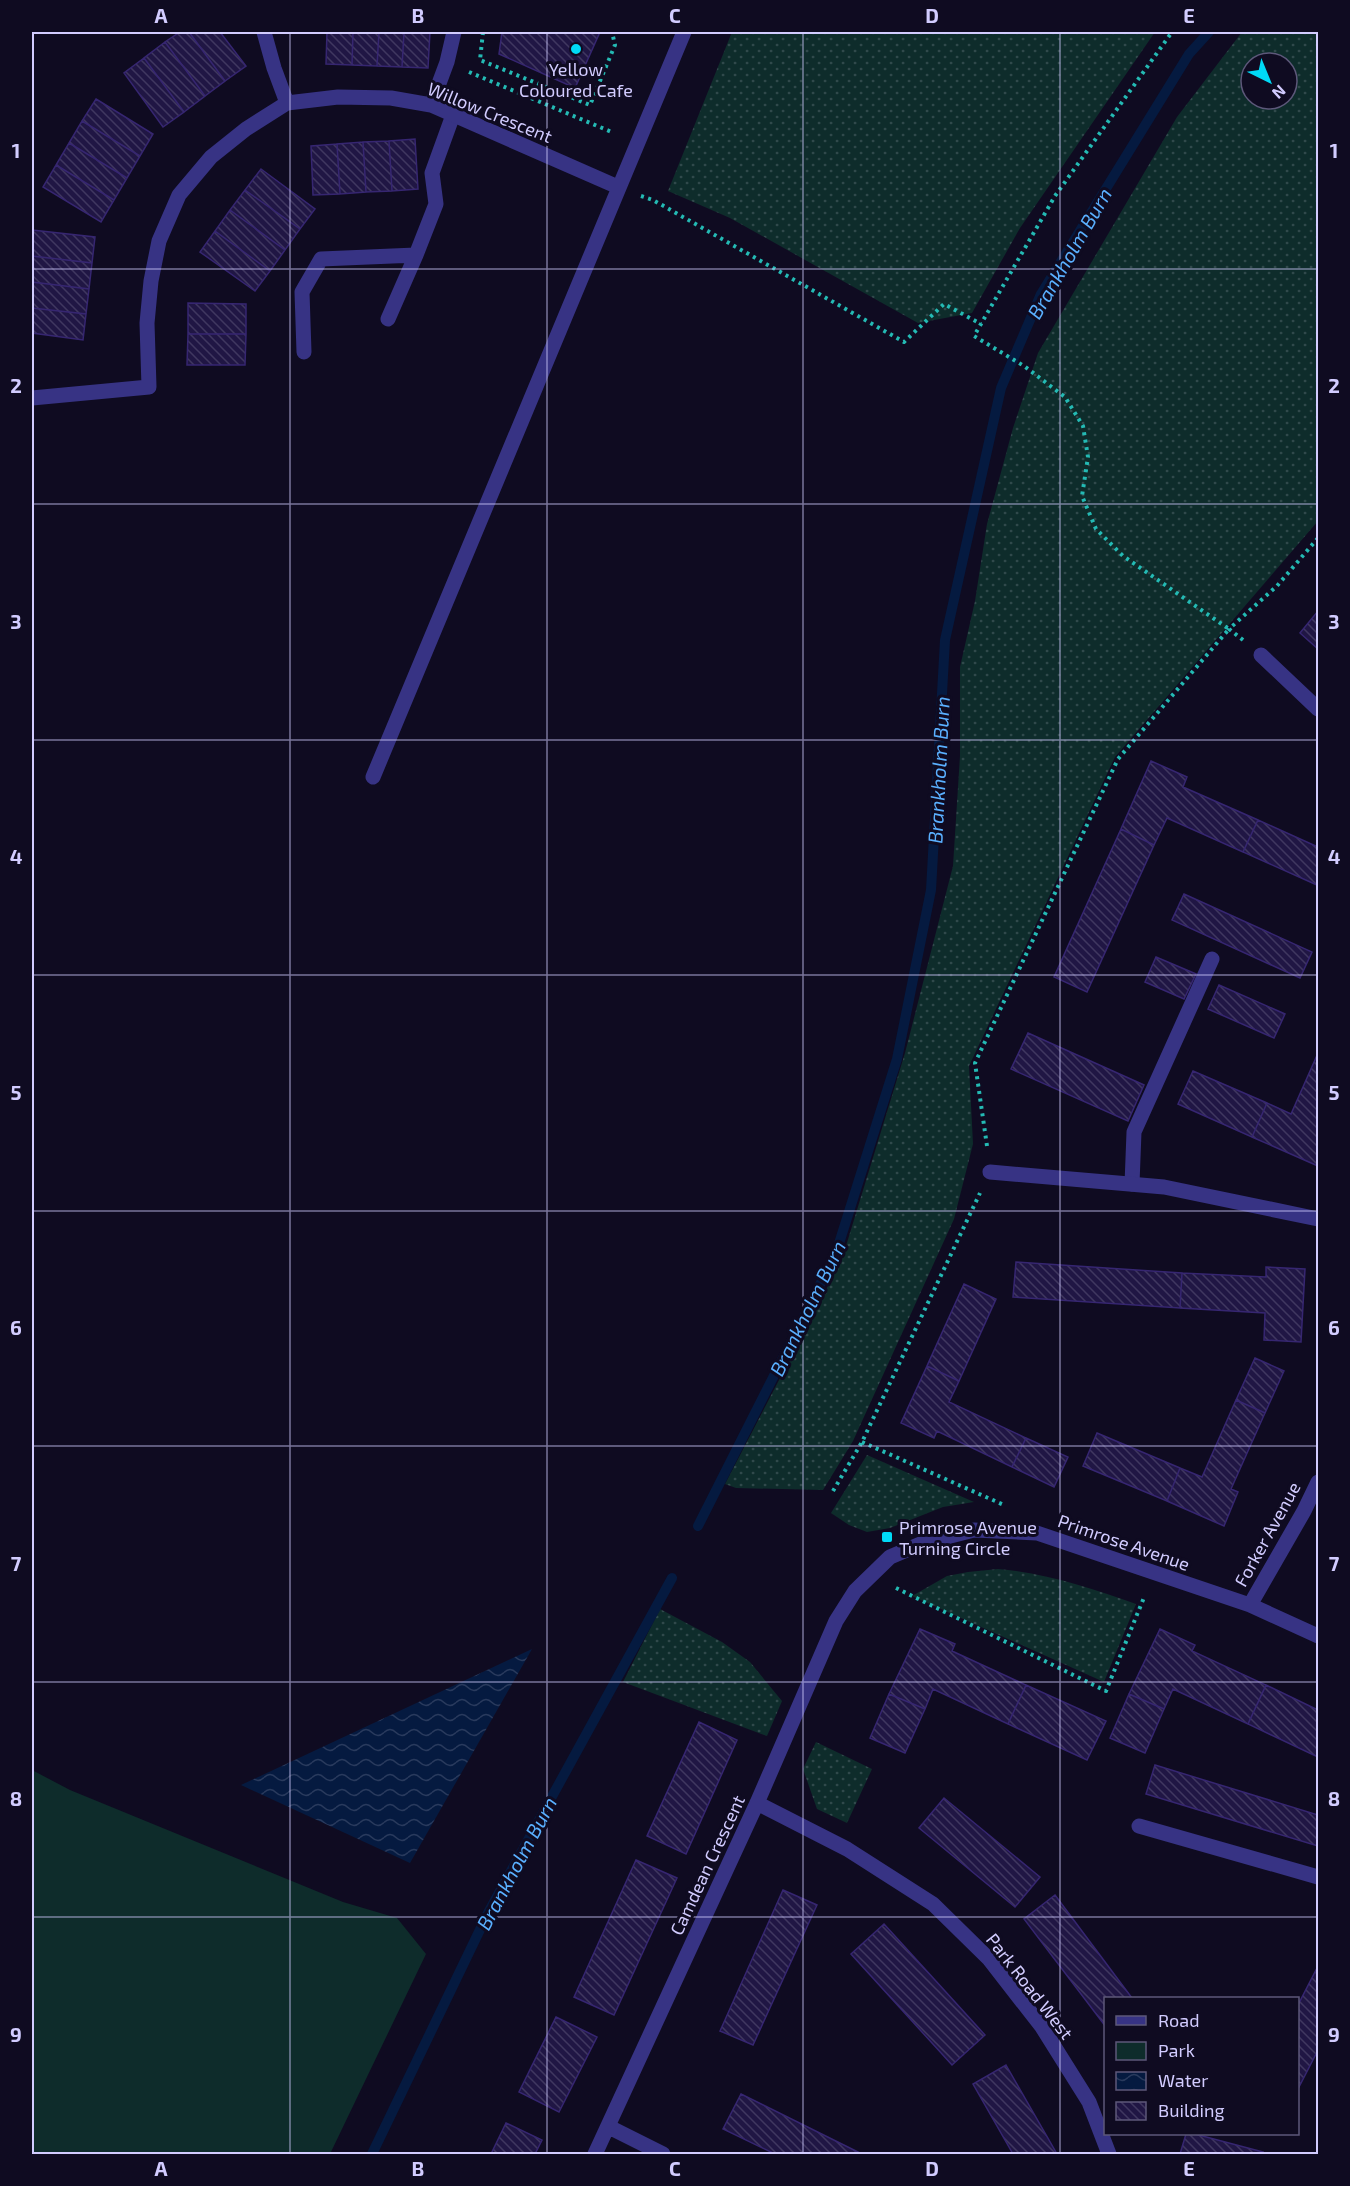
<svg xmlns="http://www.w3.org/2000/svg" width="1350" height="2186" font-family="'Exo 2',sans-serif">
  <defs>
    <pattern id="grass-dots" width="8" height="8" patternUnits="userSpaceOnUse" patternTransform="scale(1.5)"><rect width="8" height="8" fill="#0e2c2b"/><path d="M2 2h.1M6 6h.1" fill="none" stroke="#30494b" stroke-width="1.8" stroke-linecap="round"/></pattern>
    <pattern id="water-waves" width="16" height="10" patternUnits="userSpaceOnUse" patternTransform="scale(1.5)"><rect width="16" height="10" fill="#051a40"/><path d="M0 5q4-4 8 0t8 0" fill="none" stroke="#293a5d"/></pattern>
    <pattern id="building-back-hatch" width="6" height="6" patternUnits="userSpaceOnUse" patternTransform="scale(1.5)"><rect width="6" height="6" fill="#201644"/><path d="M-1 5l2 2M0 0l6 6M5-1l2 2" fill="none" stroke="#403760"/></pattern>
  </defs>
  <rect width="100%" height="100%" fill="#0f0b21"/>
  <path fill="url(#grass-dots)" fill-rule="evenodd" d="M732 32H1155L1020 228 972 313 918 323 730 218 668 191Z
    M1242 32H1318V521L1115 757 969 1066 973 1144 954 1219 853 1441 823 1490 736 1488 725 1484 842 1259 905 1053 953 866 960 756V667L975 601 987 524 1013 428 1038 353 1177 117ZM1251 63H1287V99H1251Z
    M867 1455 974 1502 943 1507 890 1528 867 1532 849 1525 831 1513Z
    M998 1569C1046 1573 1091 1588 1136 1604L1104 1682 912 1596 947 1576 968 1572Z
    M660 1609 722 1642 750 1662 782 1701 767 1736 623 1682Z
    M816 1742 872 1769 847 1823 817 1809 803 1769Z"/>
  <path fill="#0e2c2b" d="M32 1770 70 1790 343 1902 397 1918 426 1954 330 2154H32Z"/>
  <path fill="url(#water-waves)" d="M532 1649 410 1863 241 1785Z"/>
  <g fill="none" stroke-linecap="round" stroke-linejoin="round">
    <path stroke="#051a40" stroke-width="10" d="M698 1526 836 1253 897 1059 931 890 945 640 1001 388 1041 294 1189 54 1209 32
      M372 2154 488 1913 672 1578"/>
  </g>
  <path fill="url(#building-back-hatch)" stroke="#362671" stroke-width="1.5" d="M180 32H189L225 81 205 96 165 42Z
    M189 32H220L246 66 225 81Z
    M327 32H353L352 65 326 64Z
    M353 32H379L377 66 352 65Z
    M379 32H404L402 67 377 66Z
    M404 32H430L428 68 402 67Z
    M502 32H600L575 88 499 54Z
    M165 42 205 96 184 112 144 58Z
    M144 58 184 112 163 127 124 73Z
    M96 99 153 134 140 156 82 121Z
    M82 121 140 156 127 178 69 143Z
    M415 139 418 189 392 191 389 141Z
    M389 141 392 191 366 192 363 142Z
    M363 142 366 192 340 194 337 144Z
    M69 143 127 178 114 200 56 165Z
    M337 144 340 194 313 195 311 146Z
    M56 165 114 200 101 222 43 187Z
    M261 169 315 209 300 229 245 190Z
    M245 190 300 229 285 250 230 210Z
    M230 210 285 250 270 271 215 231Z
    M32 230 95 237 92 263 32 256Z
    M215 231 270 271 255 291 200 252Z
    M32 256 92 263 89 289 32 282Z
    M32 282 89 289 86 314 32 308Z
    M188 303 246 304V334H188Z
    M32 308 86 314 83 340 32 333Z
    M188 334H246L245 365H187Z
    M1318 611V649L1300 633Z
    M1151 761 1187 777 1183 787 1258 820 1243 852 1167 818 1154 845 1121 829Z
    M1258 820 1318 847 1317 885 1243 852Z
    M1121 829 1154 845 1087 992 1054 977Z
    M1184 894 1312 952 1300 978 1172 920Z
    M1156 957 1196 974 1184 999 1145 982Z
    M1219 985 1285 1014 1274 1038 1208 1009Z
    M1028 1033 1144 1085 1128 1121 1011 1069Z
    M1318 1053V1166L1252 1137 1267 1103 1291 1114Z
    M1193 1071 1267 1103 1252 1137 1178 1104Z
    M1016 1262 1182 1273 1180 1308 1013 1297Z
    M1266 1267 1305 1269 1301 1342 1264 1340 1265 1313 1180 1308 1182 1273 1266 1277Z
    M964 1284 996 1299 959 1381 927 1366Z
    M1255 1358 1284 1371 1265 1413 1236 1400Z
    M927 1366 959 1381 949 1402 1026 1438 1012 1467 937 1431 934 1438 901 1423Z
    M1236 1400 1265 1413 1231 1489 1238 1492 1224 1526 1167 1501 1180 1468 1202 1477Z
    M1097 1433 1180 1468 1167 1501 1083 1466Z
    M1026 1438 1068 1457 1054 1487 1012 1467Z
    M920 1629 955 1644 952 1651 1026 1685 1008 1724 933 1689 925 1709 889 1694Z
    M1160 1629 1195 1645 1192 1651 1266 1685 1248 1724 1173 1689 1164 1709 1129 1694Z
    M1026 1685 1106 1721 1087 1760 1008 1724Z
    M1266 1685 1318 1710V1757L1248 1724Z
    M889 1694 925 1709 905 1753 870 1738Z
    M1129 1694 1164 1709 1145 1753 1110 1738Z
    M699 1722 737 1740 686 1854 647 1836Z
    M1155 1765 1318 1815V1846L1146 1794Z
    M944 1798 1040 1877 1015 1907 919 1828Z
    M636 1860 677 1878 614 2015 574 1997Z
    M783 1890 817 1905 753 2045 720 2031Z
    M1055 1895 1132 1998H1106V2027L1024 1919Z
    M884 1924 985 2035 952 2065 851 1954Z
    M1318 1966V2050L1298 2089V2005Z
    M556 2017 597 2037 559 2112 519 2092Z
    M1006 2065 1057 2154H1013L973 2084Z
    M741 2094 862 2154H775L723 2129Z
    M506 2123 542 2140 535 2154H491Z
    M1186 2134H1195L1263 2152 1262 2154H1180Z"/>
  <g fill="none" stroke-linecap="round" stroke-linejoin="round">
    <path stroke="#24bab4" stroke-width="4" stroke-dasharray="3 4.5" stroke-linecap="butt" d="M483 32 480 60 590 105 615 45 612 32
      M469 72 614 133
      M641 196 653 200 904 342 944 304 981 324
      M1243 640 1229 629 1277 586 1318 538
      M987 1146 975 1063 1118 759 1229 629 1123 556 1096 529 1082 496 1088 457 1083 426 1065 397 1024 366 974 336 1055 196 1172 32
      M862 1442 1004 1505
      M833 1491 862 1442 980 1193
      M896 1588 1106 1691 1145 1595"/>
    <path stroke="#373384" stroke-width="15" d="M388 319 416 255
      M304 352 302 292 321 259 416 255 436 204 432 173 453 115
      M1132 1184 1134 1132 1212 959
      M1139 1826 1318 1877"/>
    <path stroke="#373384" stroke-width="15" d="M264 32 274 68 287 103
      M431 105 447 62 454 32
      M32 398 149 387 147 323 151 281 159 241 179 195 211 157 246 129 287 103 338 97 391 98 431 105 618 187
      M1261 655 1318 709
      M373 777 684 32
      M990 1172 1164 1187 1318 1219
      M1250 1605 1304 1511 1318 1482
      M757 1803 847 1849 933 1904 989 1959 1042 2027 1089 2102 1109 2154
      M609 2127 663 2154
      M595 2154 757 1803 836 1621 855 1591 890 1557 923 1543 974 1530 1037 1533 1250 1605 1318 1636"/>
  </g>
  <path fill="none" stroke="#d2ccff" stroke-width="1.5" stroke-opacity="0.55" d="M290 32V2154M547 32V2154M803 32V2154M1060 32V2154M32 269H1318M32 504H1318M32 740H1318M32 975H1318M32 1211H1318M32 1446H1318M32 1682H1318M32 1917H1318"/>
  <g fill="#00daf7" stroke="#0f0b21" stroke-width="2">
    <circle cx="576" cy="49" r="6"/>
    <rect x="881" y="1531" width="12" height="12" rx="3"/>
  </g>
  <g text-anchor="middle" dominant-baseline="central" stroke-width="6" stroke-linejoin="round" paint-order="stroke">
    <g font-size="18" fill="#d2ccff" stroke="#0f0b21">
      <text x="576" y="69">Yellow<tspan x="576" dy="21">Coloured Cafe</tspan></text>
      <text x="899" y="1527" text-anchor="start">Primrose Avenue<tspan x="899" dy="21">Turning Circle</tspan></text>
    </g>
    <g font-size="18" fill="#d2ccff" stroke="#0f0b21">
      <text transform="translate(490 112) rotate(22)">Willow Crescent</text>
      <text transform="translate(1267 1534) rotate(-61)">Forker Avenue</text>
      <text transform="translate(1124 1542) rotate(19)">Primrose Avenue</text>
      <text transform="translate(707 1865) rotate(-65)">Camdean Crescent</text>
      <text transform="translate(1030 1986) rotate(52)">Park Road West</text>
    </g>
    <g font-size="20" font-style="italic" fill="#5ab0ff" stroke="#0f0b21">
      <text transform="translate(1069 253) rotate(-60)">Brankholm Burn</text>
      <text transform="translate(938 770) rotate(-87)">Brankholm Burn</text>
      <text transform="translate(807 1308) rotate(-64)">Brankholm Burn</text>
      <text transform="translate(516 1863) rotate(-62)">Brankholm Burn</text>
    </g>
  </g>
  <rect width="1350" height="2186" fill="none" stroke="#0f0b21" stroke-width="66"/>
  <rect x="1104" y="1997" width="195" height="138" fill="#0f0b21" stroke="#5d587a" stroke-width="1.5"/>
  <rect x="1116" y="2016" width="30" height="9" fill="#373384" stroke="#5d587a" stroke-width="1.5"/>
  <text x="1158" y="2027" font-size="18" fill="#d2ccff">Road</text>
  <rect x="1116" y="2042" width="30" height="18" fill="#0e2c2b" stroke="#5d587a" stroke-width="1.5"/>
  <text x="1158" y="2057" font-size="18" fill="#d2ccff">Park</text>
  <rect x="1116" y="2072" width="30" height="18" fill="url(#water-waves)" stroke="#5d587a" stroke-width="1.5"/>
  <text x="1158" y="2087" font-size="18" fill="#d2ccff">Water</text>
  <rect x="1116" y="2102" width="30" height="18" fill="url(#building-back-hatch)" stroke="#5d587a" stroke-width="1.5"/>
  <text x="1158" y="2117" font-size="18" fill="#d2ccff">Building</text>
  <g transform="translate(1269 81) rotate(137)"><circle r="28" fill="#0f0b21" stroke="#5d587a" stroke-width="1.5"/>
  <path d="M0-4.5L10 22L0 15L-10 22Z" fill="#00daf7"/>
  <text y="-9" font-size="16" font-weight="bold" text-anchor="middle" fill="#d2ccff">N</text>
  </g>
  <rect x="33" y="33" width="1284" height="2120" fill="none" stroke="#d2ccff" stroke-width="2"/>
  <g font-size="20" text-anchor="middle" font-weight="bold" fill="#d2ccff">
    <text x="161" y="23">A</text>
    <text x="418" y="23">B</text>
    <text x="675" y="23">C</text>
    <text x="932" y="23">D</text>
    <text x="1189" y="23">E</text>
    <text x="16" y="158">1</text>
    <text x="1334" y="158">1</text>
    <text x="16" y="393">2</text>
    <text x="1334" y="393">2</text>
    <text x="16" y="629">3</text>
    <text x="1334" y="629">3</text>
    <text x="16" y="864">4</text>
    <text x="1334" y="864">4</text>
    <text x="16" y="1100">5</text>
    <text x="1334" y="1100">5</text>
    <text x="16" y="1335">6</text>
    <text x="1334" y="1335">6</text>
    <text x="16" y="1571">7</text>
    <text x="1334" y="1571">7</text>
    <text x="16" y="1806">8</text>
    <text x="1334" y="1806">8</text>
    <text x="16" y="2042">9</text>
    <text x="1334" y="2042">9</text>
    <text x="161" y="2176">A</text>
    <text x="418" y="2176">B</text>
    <text x="675" y="2176">C</text>
    <text x="932" y="2176">D</text>
    <text x="1189" y="2176">E</text>
  </g>
</svg>
